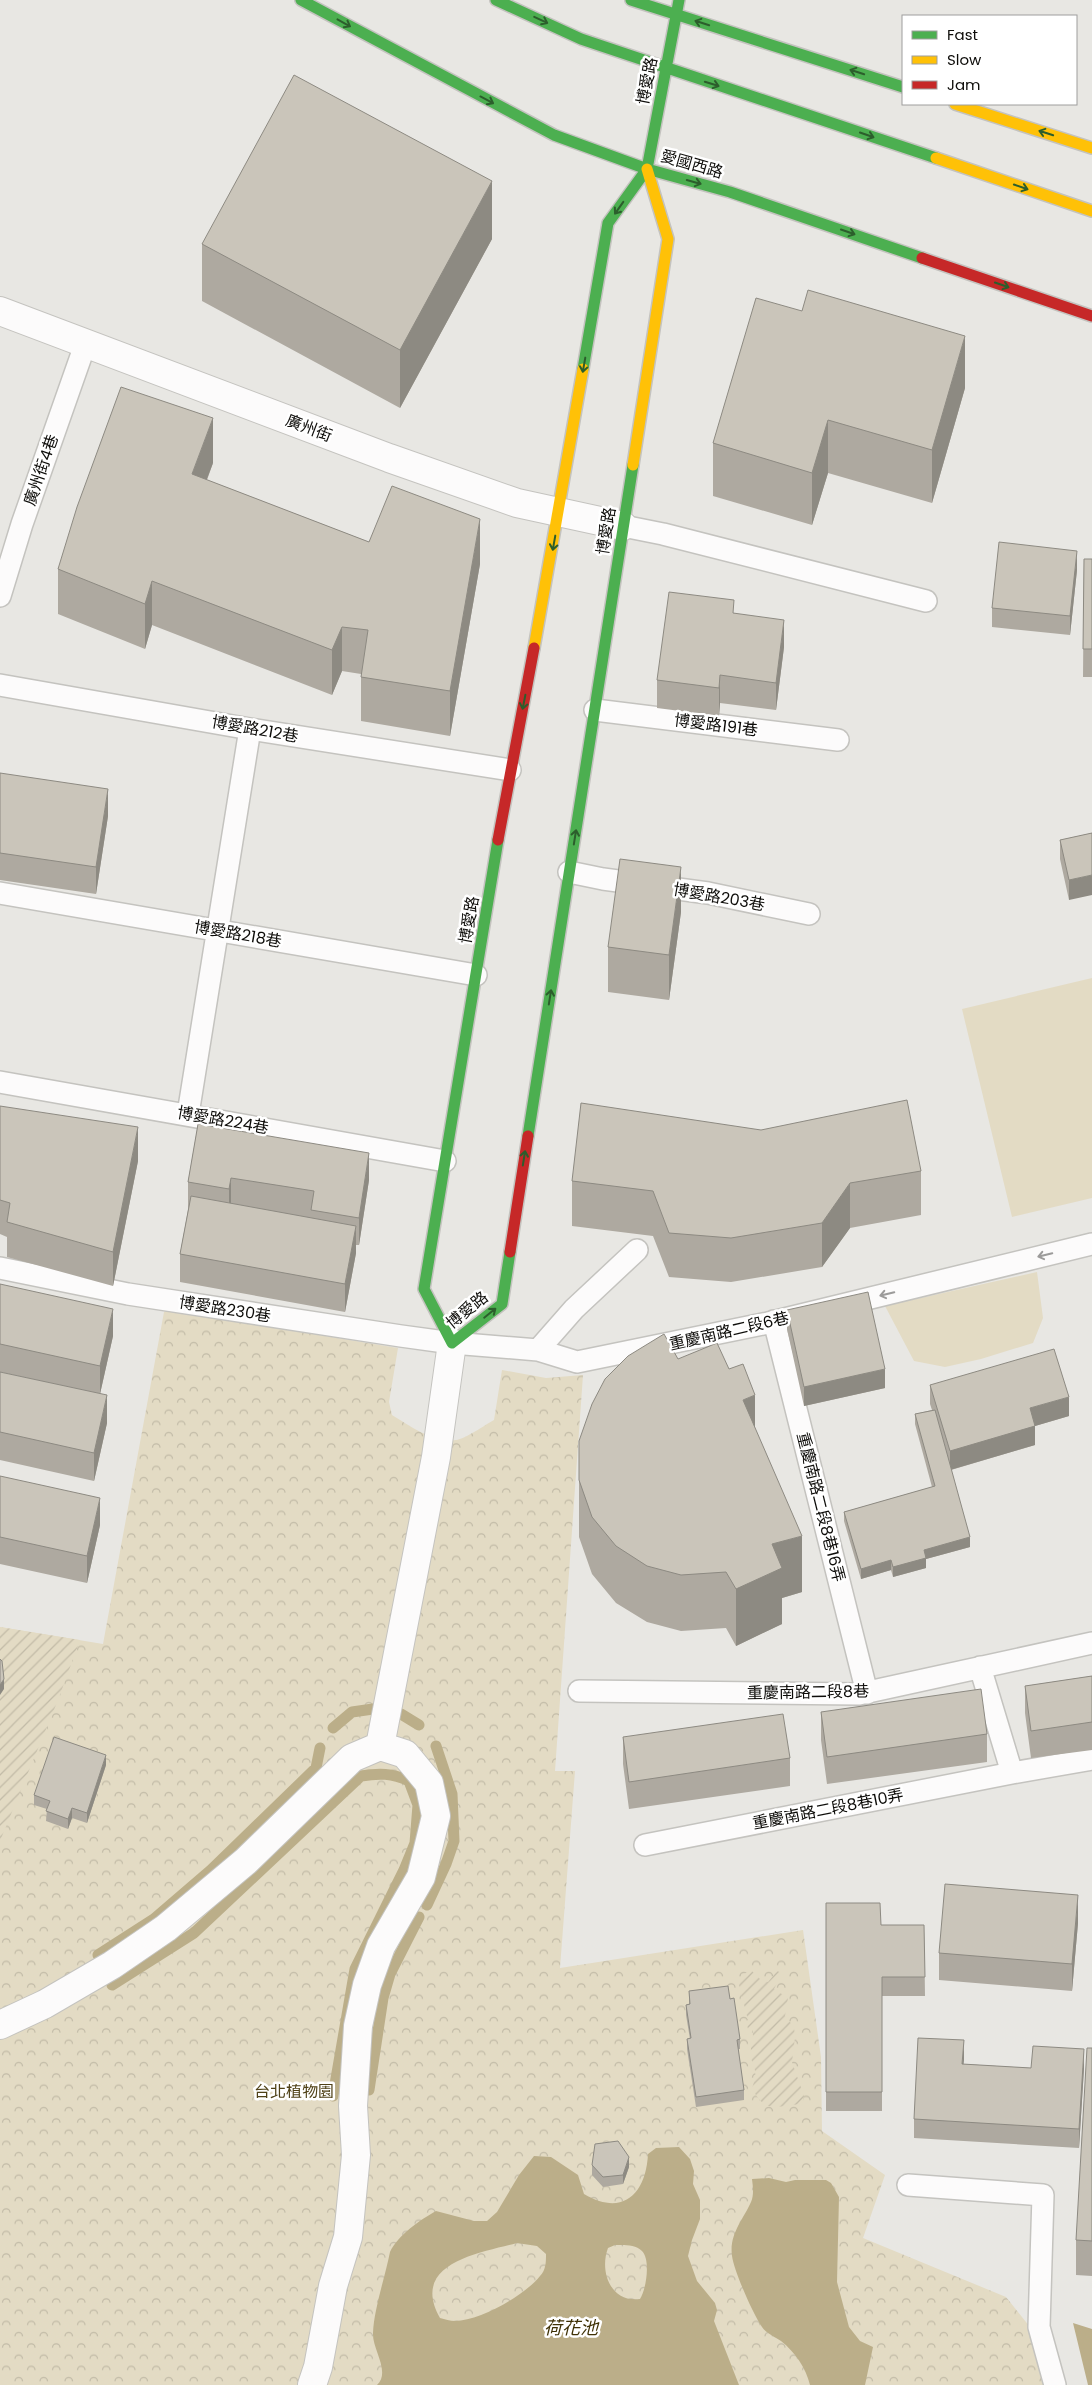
<svg xmlns="http://www.w3.org/2000/svg" width="1092" height="2385" font-family="Poppins,'Noto Sans TC',sans-serif">
  <defs>
    <pattern id="park-crowns" width="20" height="18" patternUnits="userSpaceOnUse" patternTransform="scale(1.25)"><rect width="20" height="18" fill="#e3dbc4"/><path d="M2 6a3 3 0 1 1 6 0M12 15a3 3 0 1 1 6 0" fill="none" stroke="#c2bba7"/></pattern>
    <pattern id="garden-furrows" width="10" height="10" patternUnits="userSpaceOnUse" patternTransform="scale(1.25)"><rect width="10" height="10" fill="#e3dbc4"/><path d="M-1 1l2-2M0 10L10 0M9 11l2-2" fill="none" stroke="#c2bba7"/></pattern>
  </defs>
  <rect width="100%" height="100%" fill="#e8e7e3"/>
  <path fill="#e3dbc4" d="M1092 978V1198L1012 1217 962 1009Z
    M1037 1272 1043 1318 1033 1343 981 1359 945 1367 914 1361 885 1306Z"/>
  <path fill="url(#park-crowns)" d="M168 1310 398 1348 389 1402 392 1415C410 1426 433 1443 456 1440 465 1439 485 1425 494 1420L502 1370 546 1378 583 1375 555 1771H575L560 1968 803 1930 821 2057 822 2131 885 2175 863 2238 1006 2297 1030 2327 1044 2385H0V1627L103 1644 164 1312Z"/>
  <path fill="url(#garden-furrows)" d="M0 1627 80 1640 58 1700 0 1841V1698L4 1680 0 1668Z
    M752 1971 761 1980 768 1982 777 1971 782 1973 774 1989 788 1998 785 2016 794 2027 795 2037 792 2062 804 2096 802 2104C778 2105 766 2116 752 2088 760 2067 751 2069 751 2053 750 2044 755 2039 752 2029H748L746 2021 748 2020 739 1985 743 1974Z"/>
  <path fill="#bbae89" fill-rule="evenodd" d="M679 2147 690 2159 694 2171 693 2184 700 2200V2219L692 2240 688 2256 697 2281 715 2303 717 2310 714 2321 739 2385H377C391 2372 372 2349 373 2333 374 2309 385 2277 390 2252 398 2235 420 2220 436 2211L474 2221H487L497 2212 519 2175 534 2156 551 2157 578 2175 584 2194C623 2217 646 2194 648 2154L656 2148ZM517 2243 537 2246 546 2254C546 2262 546 2270 540 2276 525 2295 480 2321 455 2321 450 2321 445 2319 440 2318 409 2263 480 2253 517 2243ZM615 2245C624 2245 635 2244 642 2251 651 2260 646 2290 640 2299 611 2303 599 2272 608 2248Z
    M769 2178 786 2182 795 2180H826L831 2183 839 2197 837 2282 849 2327 860 2341 873 2347 865 2385H810C806 2368 795 2352 781 2341 775 2337 766 2333 762 2327 753 2314 734 2271 732 2256 729 2234 743 2220 751 2202 754 2195 753 2187 752 2179Z
    M1073 2323 1092 2329V2385H1088Z"/>
  <g fill="none" stroke-linecap="round" stroke-linejoin="round">
    <path stroke="#bbae89" stroke-width="11" d="M401 1714 419 1725
      M333 1728 352 1712 373 1709
      M427 1905 446 1864 454 1841 452 1794 436 1746
      M98 1955 154 1919 211 1870 316 1768 320 1748
      M112 1985 194 1933 361 1776C379 1773 392 1773 409 1781L418 1805 415 1843 404 1870 355 1969 333 2096
      M369 2090 383 1998 390 1974 419 1917"/>
    <g stroke="#c4c3bf" stroke-width="24">
      <path id="lane" d="M623 526 663 534 926 601
        M0 596 22 524 85 345
        M0 685 250 729 510 770
        M595 710 838 740
        M569 872 603 879 708 893 809 914
        M0 893 476 975
        M0 1082 445 1161
        M188 1114 250 729
        M0 1268 128 1294 401 1336 452 1343 538 1350 577 1362 768 1323 1092 1244
        M774 1321 867 1693
        M538 1350 574 1309 637 1250
        M980 1667 1012 1773 1092 1759
        M579 1691 859 1694 1092 1643
        M645 1845 1012 1773
        M908 2185 1043 2195 1039 2327 1055 2385"/>
    </g>
    <g stroke="#c4c3bf" stroke-width="30">
      <path id="street" d="M0 311 389 458 517 503 623 526
        M380 1746 436 1457 452 1343
        M0 2025 45 2004 112 1965 166 1928 246 1861 352 1758 380 1746 405 1754 429 1783 436 1816 421 1877 381 1946 367 1985 358 2026 353 2106 356 2155 348 2237 333 2286 318 2367 312 2385"/>
    </g>
    <g stroke="#c4c3bf" stroke-width="14">
      <path id="fast" d="M301 0 554 135 647 169 730 192 922 258
        M496 0 581 39 936 158
        M631 0 903 87
        M583 369 608 223 647 169 679 0
        M498 840 424 1289 452 1343 502 1304 510 1252
        M528 1136 633 465"/>
    </g>
    <g stroke="#c4c3bf" stroke-width="14">
      <path id="slow" d="M955 104 1092 148
        M936 158 1092 211
        M633 465 668 239 647 169
        M534 648 583 369"/>
    </g>
    <g stroke="#c4c3bf" stroke-width="14">
      <path id="jam" d="M922 258 1092 316
        M498 840 534 648
        M510 1252 528 1136"/>
    </g>
    <use href="#lane" stroke="#fcfbfb" stroke-width="21"/>
    <use href="#street" stroke="#fcfbfb" stroke-width="28"/>
    <use href="#fast" stroke="#4caf50" stroke-width="11"/>
    <use href="#slow" stroke="#ffc107" stroke-width="11"/>
    <use href="#jam" stroke="#c62828" stroke-width="11"/>
  </g>
  <path fill="#aea9a0" d="M492 239 400 408 202 301V244Z
    M802 311 965 388 932 503 828 473 812 525 713 496V443Z
    M213 463 207 480 369 542 480 564 450 736 361 721V674L342 671 332 695 152 625 145 649 58 614V569Z
    M1084 559H1092V677H1083Z
    M1077 570 1070 635 992 627V608Z
    M734 613 784 647 776 710 720 703 719 716 657 708V680Z
    M0 773 108 816 96 894 0 880Z
    M1092 833 1069 900 1060 859V840Z
    M681 912 669 1000 608 992V947Z
    M0 1106 138 1161 113 1286 7 1257V1237L0 1234Z
    M198 1124 369 1180 359 1245H356V1253L345 1312 180 1282V1254L188 1210V1182Z
    M921 1171V1215L850 1228 822 1267 731 1282 669 1277 653 1236 572 1226V1181Z
    M0 1284 113 1336 100 1394 0 1372Z
    M787 1310 885 1388 804 1406 787 1329Z
    M678 1359 755 1428 802 1592 782 1598V1624L736 1646 726 1628 681 1631 647 1622 616 1603 592 1574 579 1537V1441Z
    M0 1372 107 1423 94 1481 0 1460Z
    M930 1385 1069 1416 1035 1426V1445L951 1470 970 1547 926 1559V1568L893 1577 891 1570 861 1579 844 1521V1512L932 1487 915 1424V1414L932 1410 930 1404Z
    M0 1476 100 1525 87 1583 0 1564Z
    M1092 1676V1750L1031 1758 1025 1713V1686Z
    M821 1712 987 1734V1762L827 1784 821 1740Z
    M623 1737 790 1758V1786L629 1809 623 1764Z
    M106 1765 87 1823 72 1818 68 1829 46 1821 47 1809 34 1805V1795Z
    M826 1903 881 1925H924L925 1996H882V2111H826Z
    M1078 1923 1072 1991 939 1980V1953Z
    M689 1991 730 1999 740 2039V2049H738L744 2090V2100L696 2107 687 2049V2039H690L686 2015V2005L689 2004Z
    M1092 2048V2276L1076 2275V2240Z
    M963 2064 1031 2068H1084L1079 2148 914 2138V2119Z
    M592 2165 629 2167 623 2184 603 2187 592 2175Z"/>
  <path fill="#8d8a82" d="M492 181V239L400 408V350Z
    M965 336V388L932 503V450Z
    M213 418V463L192 518V474Z
    M828 420V473L812 525V473Z
    M480 519V564L450 736V691Z
    M1077 551V570L1070 635V616Z
    M152 581V625L145 649V604Z
    M784 620V647L776 710V683Z
    M342 627V671L332 695V650Z
    M720 675V703L719 716V688Z
    M108 789V816L96 894V867Z
    M681 867V912L669 1000V955Z
    M1092 875V895L1069 900V880Z
    M138 1127V1161L113 1286V1252Z
    M369 1153V1180L359 1245V1218Z
    M231 1178V1205L229 1217V1189Z
    M850 1183V1228L822 1267V1223Z
    M356 1226V1253L345 1312V1284Z
    M113 1309V1336L100 1394V1366Z
    M885 1369V1388L804 1406V1387Z
    M107 1395V1423L94 1481V1453Z
    M755 1395V1452L743 1400Z
    M1069 1397V1416L1035 1426V1445L950 1470V1451L1030 1408Z
    M100 1498V1525L87 1583V1556Z
    M802 1536V1592L782 1598V1624L736 1646V1589L772 1544Z
    M970 1537V1547L926 1559V1568L893 1577V1567L924 1550Z
    M891 1560V1570L861 1579V1569Z
    M4 1679V1689L0 1695V1685Z
    M106 1755V1765L87 1823V1813Z
    M72 1808V1818L68 1829V1819Z
    M1078 1895V1923L1072 1991V1964Z
    M964 2040V2060L962 2083V2064Z
    M1084 2049V2068L1079 2148V2129Z
    M629 2157V2167L623 2184V2175Z"/>
  <path fill="#cac5ba" stroke="#8d8a82" d="M294 75 492 181 400 350 202 244Z
    M808 290 965 336 932 450 828 420 812 473 713 443 756 298 802 311Z
    M121 387 213 418 192 474 369 542 392 486 480 519 450 691 361 677 368 630 342 627 332 650 152 581 145 604 58 569 77 507Z
    M999 542 1077 551 1070 616 992 608Z
    M1084 559H1092V649H1083Z
    M669 592 734 600 733 613 784 620 776 683 720 675 719 688 657 680Z
    M0 773 108 789 96 867 0 853Z
    M1092 833V875L1069 880 1060 840Z
    M620 859 681 867 669 955 608 947Z
    M907 1100 921 1171 850 1183 822 1223 731 1238 669 1233 653 1191 572 1181 581 1103 761 1130Z
    M0 1106 138 1127 113 1252 7 1222 10 1203 0 1200Z
    M198 1124 369 1153 359 1218 311 1210 314 1191 231 1178 229 1189 188 1182Z
    M191 1196 356 1226 345 1284 180 1254Z
    M0 1284 113 1309 100 1366 0 1344Z
    M868 1292 885 1369 804 1387 787 1310Z
    M664 1334 678 1359 717 1343 729 1369 743 1364 755 1395 743 1400 802 1536 772 1544 782 1568 736 1589 726 1572 681 1575 647 1566 616 1546 592 1517 579 1480V1441L592 1404 605 1379 628 1356Z
    M1054 1349 1069 1397 1030 1408 1035 1426 950 1451 930 1385Z
    M0 1372 107 1395 94 1453 0 1432Z
    M935 1410 970 1537 924 1550 926 1558 893 1567 891 1560 861 1569 844 1512 935 1486 915 1414Z
    M0 1476 100 1498 87 1556 0 1537Z
    M0 1659 2 1661 4 1679 0 1685Z
    M1092 1676V1722L1031 1731 1025 1686Z
    M981 1689 987 1734 827 1757 821 1712Z
    M783 1714 790 1758 629 1782 623 1737Z
    M54 1737 106 1755 87 1813 72 1808 68 1819 46 1811 50 1801 34 1795Z
    M945 1884 1078 1895 1072 1964 939 1953Z
    M826 1903H880L881 1925H924L925 1977H882V2092H826Z
    M728 1986 730 1999 734 1998 740 2039 737 2040 744 2090 696 2097 687 2039 691 2038 686 2005 690 2004 689 1991Z
    M918 2038 964 2040 962 2064 1031 2068 1033 2046 1084 2049 1079 2129 914 2119Z
    M1087 2048H1092V2241L1076 2240Z
    M618 2141 629 2157 623 2175 603 2177 592 2165 595 2144Z"/>
  <defs><path id="oneway-shaft" d="M-6 0H5M1.5-3L5.5 0L1.5 3" fill="none" stroke-width="1.6" stroke-linecap="round" stroke-linejoin="round" transform="scale(1.25)"/></defs>
  <g stroke="#2c5e2c">
    <use href="#oneway-shaft" transform="translate(541 20) rotate(25)"/>
    <use href="#oneway-shaft" transform="translate(344 23) rotate(29)"/>
    <use href="#oneway-shaft" transform="translate(702 23) rotate(-162)"/>
    <use href="#oneway-shaft" transform="translate(857 72) rotate(-162)"/>
    <use href="#oneway-shaft" transform="translate(712 84) rotate(17)"/>
    <use href="#oneway-shaft" transform="translate(487 100) rotate(28)"/>
    <use href="#oneway-shaft" transform="translate(1046 133) rotate(-162)"/>
    <use href="#oneway-shaft" transform="translate(867 135) rotate(19)"/>
    <use href="#oneway-shaft" transform="translate(694 182) rotate(16)"/>
    <use href="#oneway-shaft" transform="translate(1021 187) rotate(19)"/>
    <use href="#oneway-shaft" transform="translate(619 208) rotate(125)"/>
    <use href="#oneway-shaft" transform="translate(848 232) rotate(19)"/>
    <use href="#oneway-shaft" transform="translate(1002 285) rotate(19)"/>
    <use href="#oneway-shaft" transform="translate(584 365) rotate(100)"/>
    <use href="#oneway-shaft" transform="translate(554 543) rotate(100)"/>
    <use href="#oneway-shaft" transform="translate(524 702) rotate(101)"/>
    <use href="#oneway-shaft" transform="translate(575 837) rotate(-81)"/>
    <use href="#oneway-shaft" transform="translate(550 997) rotate(-81)"/>
    <use href="#oneway-shaft" transform="translate(524 1158) rotate(-81)"/>
    <use href="#oneway-shaft" transform="translate(490 1313) rotate(-39)"/>
  </g>
  <g stroke="#9c9b9a">
    <use href="#oneway-shaft" transform="translate(1045 1255) rotate(166)"/>
    <use href="#oneway-shaft" transform="translate(887 1294) rotate(166)"/>
  </g>
  <g text-anchor="middle" dominant-baseline="central" stroke-width="5" stroke-linejoin="round" paint-order="stroke">
    <g font-size="16" fill="#0d0c09" stroke="#fff">
      <text transform="translate(647 81) rotate(-79)">博愛路</text>
      <text transform="translate(692 164) rotate(16)">愛國西路</text>
      <text transform="translate(309 428) rotate(21)">廣州街</text>
      <text transform="translate(41 470) rotate(-71)">廣州街4巷</text>
      <text transform="translate(606 531) rotate(-81)">博愛路</text>
      <text transform="translate(716 725) rotate(7)">博愛路191巷</text>
      <text transform="translate(255 729) rotate(10)">博愛路212巷</text>
      <text transform="translate(719 897) rotate(10)">博愛路203巷</text>
      <text transform="translate(469 920) rotate(-80)">博愛路</text>
      <text transform="translate(238 934) rotate(10)">博愛路218巷</text>
      <text transform="translate(223 1120) rotate(10)">博愛路224巷</text>
      <text transform="translate(225 1309) rotate(9)">博愛路230巷</text>
      <text transform="translate(467 1310) rotate(-39)">博愛路</text>
      <text transform="translate(729 1331) rotate(-13)">重慶南路二段6巷</text>
      <text transform="translate(821 1507) rotate(76)">重慶南路二段8巷16弄</text>
      <text transform="translate(808 1692) rotate(-1)">重慶南路二段8巷</text>
      <text transform="translate(828 1809) rotate(-11)">重慶南路二段8巷10弄</text>
    </g>
    <g font-size="16" fill="#4f4117" stroke="#fff">
      <text x="294" y="2091">台北植物園</text>
    </g>
    <g font-size="18" font-style="italic" fill="#3f3105" stroke="#fff">
      <text x="571" y="2327">荷花池</text>
    </g>
  </g>
  <rect x="902" y="15" width="175" height="90" fill="#ffffff" stroke="#9e9e9d"/>
  <rect x="912" y="31" width="25" height="8" fill="#4caf50" stroke="#9e9e9d"/>
  <text x="947" y="40" font-size="15" fill="#0d0c09">Fast</text>
  <rect x="912" y="56" width="25" height="8" fill="#ffc107" stroke="#9e9e9d"/>
  <text x="947" y="65" font-size="15" fill="#0d0c09">Slow</text>
  <rect x="912" y="81" width="25" height="8" fill="#c62828" stroke="#9e9e9d"/>
  <text x="947" y="90" font-size="15" fill="#0d0c09">Jam</text>
</svg>
